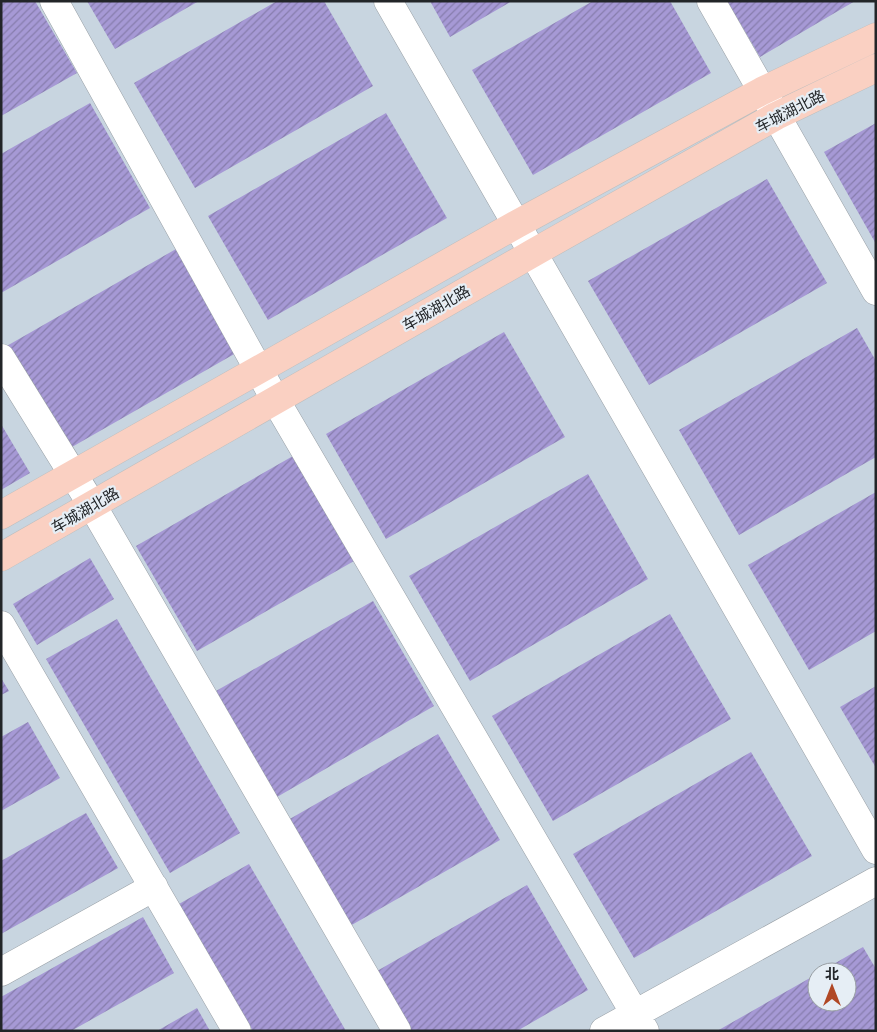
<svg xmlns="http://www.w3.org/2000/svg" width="877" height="1032" font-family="Mulish,'Noto Sans SC',sans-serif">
  <defs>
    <pattern id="building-hatch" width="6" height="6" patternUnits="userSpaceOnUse" patternTransform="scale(1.25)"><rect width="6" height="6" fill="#a699d5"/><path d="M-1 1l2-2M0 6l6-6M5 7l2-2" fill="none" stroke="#877dad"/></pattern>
  </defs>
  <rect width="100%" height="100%" fill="#d9e1e7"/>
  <path fill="#c8d5e0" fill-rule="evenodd" d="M1 1H876V1031H1ZM817 972H847V1002H817Z"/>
  <path fill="url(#building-hatch)" d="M1 1H35L77 73 1 116Z
    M87 1H199L115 49Z
    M277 1H324L373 86 195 188 134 83Z
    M430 1H512L450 37Z
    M593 1H670L711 73 533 175 472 70Z
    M727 1H855L760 57Z
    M90 103 150 208 1 293V154Z
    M386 113 447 218 268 320 208 216Z
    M876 123V244L824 152Z
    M767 179 827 283 649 385 588 281Z
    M183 245 243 349 65 451 5 347Z
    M857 328 876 361V457L739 535 679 430Z
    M504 332 565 437 386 539 326 434Z
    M1 424 30 473 1 490Z
    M293 456 354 561 197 651 136 546Z
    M588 474 648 579 470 681 409 576Z
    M876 492V631L809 670 748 565Z
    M90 558 114 599 37 645 13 604Z
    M373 601 434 706 277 797 216 691Z
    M670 614 731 719 553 821 492 716Z
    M117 619 240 833 170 873 46 659Z
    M1 678 9 691 1 695Z
    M876 686V768L840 707Z
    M28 722 60 778 1 811V737Z
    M438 734 500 840 343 930 281 824Z
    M751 752 812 856 634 958 573 854Z
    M86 813 118 868 1 934V861Z
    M249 864 346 1031H253L179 904Z
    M527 885 588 990 517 1031H402L370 975Z
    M143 917 174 973 71 1031H1V997Z
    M863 947 876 969V1031H717L817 974V1002H847V972H820Z
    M197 1008 210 1031H157Z"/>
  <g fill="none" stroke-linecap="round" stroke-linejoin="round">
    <g stroke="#99a0a6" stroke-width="29">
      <path id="minor" d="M54 1 276 401 645 1031
        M388 1 876 850
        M711 1 876 291
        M1 358 92 505 397 1031
        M1 625 237 1031
        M1 972 154 887
        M604 1031 876 881"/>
    </g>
    <g stroke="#bdbebe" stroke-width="29">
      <path id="major" d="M1 515 517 224 762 91 876 37
        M1 557 533 253 776 116 876 68"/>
    </g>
    <use href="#minor" stroke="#fff" stroke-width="28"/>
    <use href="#major" stroke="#fad0c2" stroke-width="28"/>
  </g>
  <g text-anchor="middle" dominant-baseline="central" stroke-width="4.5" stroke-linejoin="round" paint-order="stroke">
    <g font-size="15" fill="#222528" stroke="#e6eef5">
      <text transform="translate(790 111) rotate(-27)">车城湖北路</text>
      <text transform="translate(436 308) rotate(-30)">车城湖北路</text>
      <text transform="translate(85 510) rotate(-30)">车城湖北路</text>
    </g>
  </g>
  <rect width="877" height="1032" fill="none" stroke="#222528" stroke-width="5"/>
  <g transform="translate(832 987)"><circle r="24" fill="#e6eef5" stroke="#989ea3"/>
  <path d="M0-4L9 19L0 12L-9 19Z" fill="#b04825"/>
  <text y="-8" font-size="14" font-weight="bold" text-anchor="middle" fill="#222528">北</text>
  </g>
</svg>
